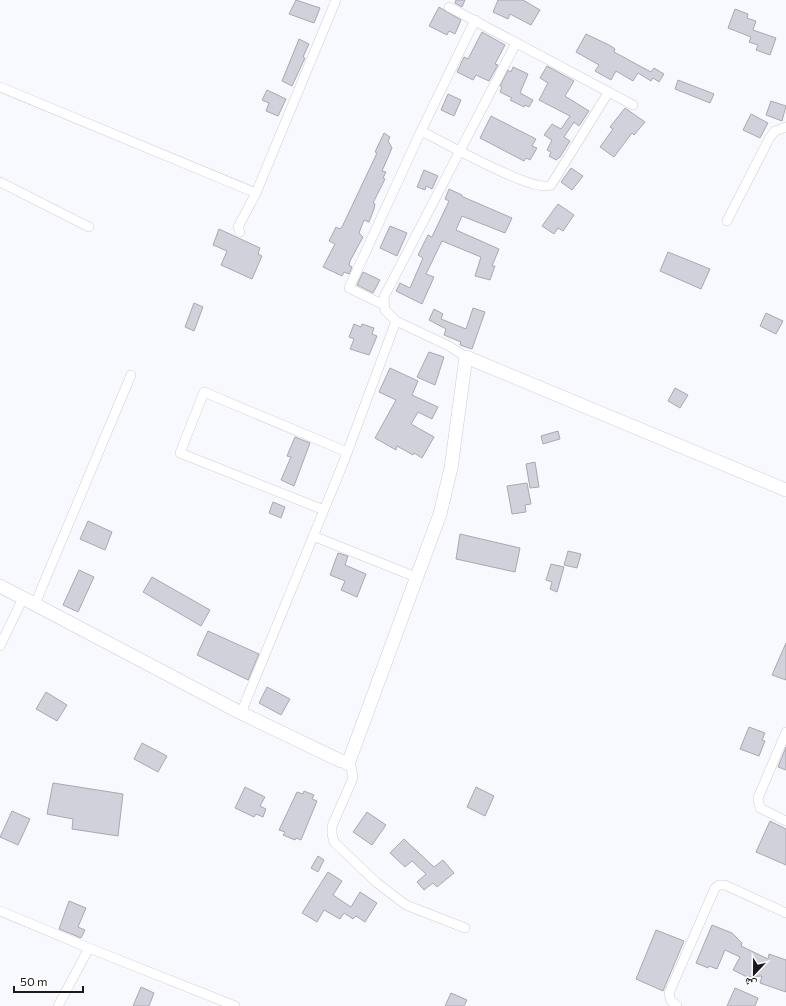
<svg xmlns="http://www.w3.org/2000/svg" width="786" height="1006" font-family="Commissioner,'Noto Naskh Arabic',sans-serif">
  <rect width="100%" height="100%" fill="#f8f9ff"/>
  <path fill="#d1d1db" stroke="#a8a8b1" d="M296 0 320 8 314 23 289 14Z
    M456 0H465L462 7 455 3Z
    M498 0H523L540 10 531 25 510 14 508 19 493 12Z
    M439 7 461 20 455 34 449 31 447 35 429 26Z
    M735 9 748 14 747 18 756 21 753 30 776 38 770 55 756 50 758 45 749 42 751 37 728 28Z
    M482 32 505 45 495 64 498 65 489 81 476 75 473 80 457 72 464 57 468 59Z
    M586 34 609 45 615 49 614 52 651 72 654 68 664 74 659 82 653 78 651 81 638 73 633 81 616 71 611 80 595 71 599 65 576 52Z
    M299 39 309 44 303 57 305 58 292 86 282 81Z
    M547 66 574 81 565 96 589 111 579 126 574 122 564 137 570 141 560 157 556 160 549 156 551 152 547 150 552 140 544 135 552 124 561 129 570 116 539 100 548 83 540 78Z
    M513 67 528 74 520 93 533 100 529 107 525 105 524 107 510 100 512 98 500 92 502 87 500 86 508 70 511 72Z
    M678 80 714 94 710 103 675 89Z
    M267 90 286 99 278 116 266 111 269 103 262 100Z
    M448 94 461 100 454 116 441 110Z
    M771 101 786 106 782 121 766 115Z
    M625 108 645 122 634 135 632 133 614 157 600 147 613 129 610 127Z
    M751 114 768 123 760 138 743 130Z
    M491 116 536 139 532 146 537 148 530 160 526 158 524 161 480 138Z
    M384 133 390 137 388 141 392 148 382 171 386 172 383 178 385 179 373 203 375 204 374 209 369 222 364 220 359 233 363 237 350 261 349 265 352 267 349 274 344 272 342 276 323 267 335 244 329 241 336 227 340 229 343 225 377 153 375 152Z
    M571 168 583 176 572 190 561 182Z
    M424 170 438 176 432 189 426 186 425 190 417 187Z
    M449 189 462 195 461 196 512 218 505 233 462 216 456 230 499 249 492 266H495L490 280 475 276 481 257 442 241 426 274 434 277 422 304 396 291 400 283 410 288 423 258 418 255 428 235 432 237 440 220 449 201 445 199Z
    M558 204 574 215 563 231 558 228 554 234 542 226Z
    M390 226 407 233 397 256 380 248Z
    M219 229 260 248 258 254 262 256 252 279 221 265 227 251 213 245Z
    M668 252 710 269 701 289 660 271Z
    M363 272 380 280 373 293 357 285Z
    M194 303 203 307 194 331 185 327Z
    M473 308 485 312 472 349 460 345 461 342 444 335 446 329 429 320 434 309 443 314 441 319 466 329Z
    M766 313 783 321 776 334 760 326Z
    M354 324 361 327 362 324 374 328 372 334 377 336 369 355 350 349 354 339 349 337Z
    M429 352 444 357 435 385 417 377Z
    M390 368 418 381 412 395 438 407 432 419 418 412 411 424 434 437 422 458 414 453 413 455 397 446 396 450 375 438 396 400 379 392Z
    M675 388 688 395 680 408 668 401Z
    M558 431 560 439 543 444 541 436Z
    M295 437 310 443 294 486 281 480 291 457 287 456Z
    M535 462 539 487 530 488 526 464Z
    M527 483 531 504 525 505 526 512 512 514 507 486Z
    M273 502 285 507 281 518 269 513Z
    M88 521 112 532 105 550 80 539Z
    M460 534 520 548 515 572 456 559Z
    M568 551 581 554 577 568 564 565Z
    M338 553 348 556 345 565 366 574 357 597 341 590 345 581 330 575Z
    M551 564 564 567 557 592 550 589 552 582 546 580Z
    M79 570 94 577 78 612 63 605Z
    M152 577 210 610 201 626 143 592Z
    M208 631 259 654 248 680 197 655Z
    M786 643V680L772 675Z
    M267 687 290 699 281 715 259 703Z
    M46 692 67 705 57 721 36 709Z
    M749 727 765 733 762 740 765 741 759 756 740 749Z
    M142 743 167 756 158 772 134 759Z
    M786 747V770L778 767Z
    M53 783 123 794 118 836 72 829 73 819 47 814Z
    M245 787 265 797 260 806 266 809 263 817 256 814 254 817 235 808Z
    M476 787 494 796 485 816 467 807Z
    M304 791 314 795 312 799 317 801 301 840 296 838 295 840 283 835 285 832 279 830 297 792 303 794Z
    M12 811 30 819 18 845 0 837Z
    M367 812 386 825 372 845 353 832Z
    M770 821 786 829V865L756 852Z
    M404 839 434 867 443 860 454 873 437 887 433 883 424 890 417 882 426 874 412 861 405 867 390 853Z
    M318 856 324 860 318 872 311 868Z
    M328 872 342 881 333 895 351 907 360 892 377 903 365 922 356 916 353 919 344 913 340 919 324 910 317 922 302 913Z
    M69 901 86 908 78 927 85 930 81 938 59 929Z
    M712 925 732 933 742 943 741 946 768 959 769 954 786 960V992L760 983 762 976 747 977 733 970 740 957 725 950 717 969 709 966 708 968 696 963Z
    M656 930 684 941 663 991 636 979Z
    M141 987 154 993 149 1006H133Z
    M735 988 758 998 755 1006H727Z
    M451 993 467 1000 464 1006H445Z"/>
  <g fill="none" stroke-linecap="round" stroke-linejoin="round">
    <g stroke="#cdced8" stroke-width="10">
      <path id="street" d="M449 7 633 105
        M0 87 256 193
        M421 131C442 141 534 194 551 185L608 93
        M0 182 89 227
        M727 221 770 137 775 131 786 127
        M240 232 238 227 256 193 336 0
        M384 305 349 288 421 131 475 20
        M466 357 449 346 396 321 385 310 384 297 516 43
        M324 510 180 453 204 392 347 452
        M313 536 416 577
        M35 604 131 375
        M0 646 23 598
        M241 713 344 461 396 321
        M786 732 758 798 760 808 786 821
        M344 762 351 767 353 778 332 826V834L334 842 377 883 406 905 465 928
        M0 911 89 948 235 1006
        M58 1006 89 948
        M677 1006 671 1001 669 993 715 888 719 885H725L786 913"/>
    </g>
    <g stroke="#cdced8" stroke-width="14">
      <path id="secondary" d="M0 586 241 713 341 761
        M348 764 440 514 451 468 466 357 786 490"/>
    </g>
    <use href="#street" stroke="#fff" stroke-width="9"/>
    <use href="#secondary" stroke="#fff" stroke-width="13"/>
  </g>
  <g transform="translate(754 974) rotate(202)" stroke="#ffffff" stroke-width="3" paint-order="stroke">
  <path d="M0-3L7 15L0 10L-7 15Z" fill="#1a1a1d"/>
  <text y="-6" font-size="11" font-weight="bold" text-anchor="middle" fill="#1a1a1d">ش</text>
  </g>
  <path d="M14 986v6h69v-6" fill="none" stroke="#1a1a1d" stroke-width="2"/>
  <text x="20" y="986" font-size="12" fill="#1a1a1d" stroke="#ffffff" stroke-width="3" paint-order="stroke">50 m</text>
</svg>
